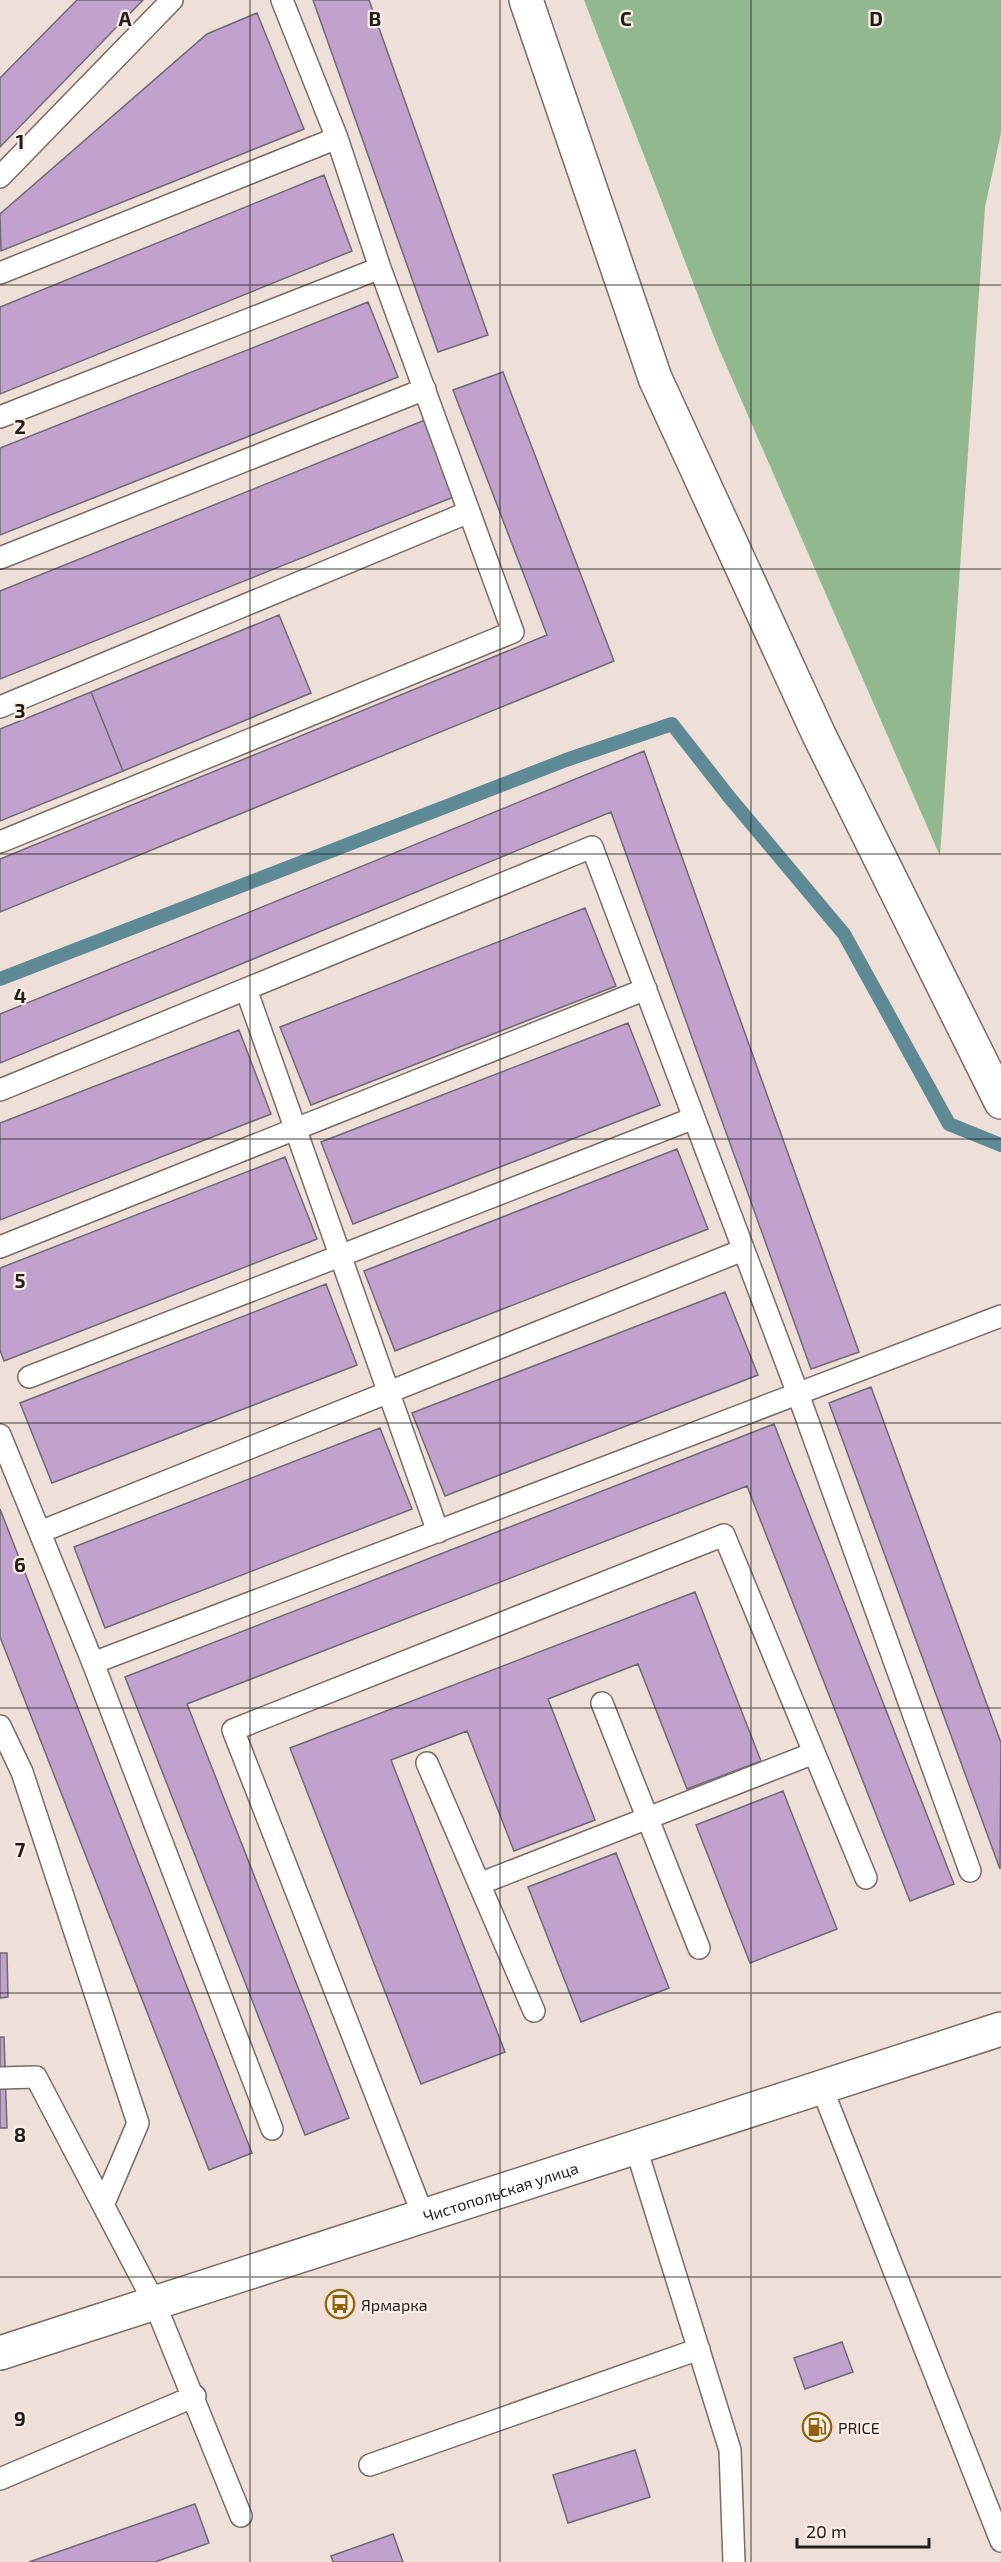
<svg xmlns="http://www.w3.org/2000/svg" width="1001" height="2562" font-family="'Exo 2',sans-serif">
  <rect width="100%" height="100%" fill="#eee0d9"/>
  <path fill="#91b88f" d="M584 0H1001V133L985 207 940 856 716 342Z"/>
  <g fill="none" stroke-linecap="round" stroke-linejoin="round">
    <path stroke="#5e8a96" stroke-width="14" d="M0 979 566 760 672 724 730 798 844 934 949 1124 1001 1145"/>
  </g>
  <path fill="#c1a2cf" stroke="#706973" stroke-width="1.5" d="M77 0H143L0 147V78Z
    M313 0H369L488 335 438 352Z
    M257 13 304 129 1 251 0 214 207 34Z
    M324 175 352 251 0 394V307Z
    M368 302 398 377 0 535V448Z
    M503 372 614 661 0 912V859L547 635 453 390Z
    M425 420 456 496 0 679V591Z
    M279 615 311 693 123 771 91 692Z
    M91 692 123 771 0 821V729Z
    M644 751 859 1352 811 1369 611 812 0 1063V1014Z
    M585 908 616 986 311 1105 280 1027Z
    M628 1023 660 1105 353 1224 321 1142Z
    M239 1030 271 1114 0 1220V1123Z
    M677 1149 708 1229 395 1351 364 1271Z
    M285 1157 317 1239 4 1361 0 1350V1268Z
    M326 1284 357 1365 52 1483 20 1403Z
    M725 1292 758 1375 445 1496 412 1413Z
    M871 1387 1001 1743 1000 1869 829 1403Z
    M774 1424 954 1884 910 1901 747 1486 187 1704 349 2118 305 2135 125 1677Z
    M380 1428 412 1509 105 1628 74 1547Z
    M0 1509 252 2153 209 2170 0 1637Z
    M695 1592 761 1761 687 1789 638 1664 548 1699 595 1820 514 1851 467 1731 391 1760 505 2052 421 2084 290 1748Z
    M783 1791 837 1929 750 1963 696 1825Z
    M616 1853 669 1988 581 2022 528 1887Z
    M0 1953H7L8 1997 0 1998Z
    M0 2037H4L7 2128H0Z
    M842 2342 853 2372 805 2389 794 2358Z
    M635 2450 650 2497 568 2523 553 2475Z
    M195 2504 209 2543 155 2562H29Z
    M393 2534 403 2562H333L331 2556Z"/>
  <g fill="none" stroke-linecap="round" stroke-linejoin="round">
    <g stroke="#786c66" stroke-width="24">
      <path id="service" d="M0 177 172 0
        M0 273 337 138
        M0 417 380 268
        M0 558 425 389
        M0 707 469 512
        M0 842 513 632 380 268 337 138 282 0
        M246 989 438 1532
        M0 1090 592 847 798 1394 970 1871
        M0 1247 646 989
        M29 1377 694 1118
        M0 1435 93 1663 272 2129
        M40 1532 743 1250
        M93 1663 1001 1316
        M602 1703 699 1948
        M0 1726 22 1772 138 2123 104 2203
        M427 1763 534 2011
        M479 1884 814 1753
        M0 2078 36 2077 155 2304 241 2516
        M821 2086 1001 2541
        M636 2148 730 2450 734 2562
        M423 2215 233 1730 724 1535 866 1878
        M370 2465 699 2349
        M0 2479 195 2396"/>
    </g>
    <g stroke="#786c66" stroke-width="36">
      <path id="minor" d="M526 0 655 378 819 735 1001 1102"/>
    </g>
    <g stroke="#786c66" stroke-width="36">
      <g id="secondary">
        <path id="s1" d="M0 2353 1001 2029"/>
      </g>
    </g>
    <use href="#service" stroke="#fff" stroke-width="21"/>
    <use href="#minor" stroke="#fff" stroke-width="33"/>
    <use href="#secondary" stroke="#fff" stroke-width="33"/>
  </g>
  <path fill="none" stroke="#221d1b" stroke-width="1.5" stroke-opacity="0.55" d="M250 0V2562M500 0V2562M751 0V2562M0 285H1001M0 569H1001M0 854H1001M0 1139H1001M0 1423H1001M0 1708H1001M0 1993H1001M0 2277H1001"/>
  <defs>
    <g id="bus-ring" transform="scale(1.5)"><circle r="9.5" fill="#fbede6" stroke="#8e6207" stroke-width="1.5"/><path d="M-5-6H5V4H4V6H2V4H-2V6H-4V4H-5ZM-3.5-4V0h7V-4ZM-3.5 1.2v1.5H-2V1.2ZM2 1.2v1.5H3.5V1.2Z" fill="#8e6207"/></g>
    <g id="fuel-ring" transform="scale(1.5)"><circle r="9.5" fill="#fbede6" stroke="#8e6207" stroke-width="1.5"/><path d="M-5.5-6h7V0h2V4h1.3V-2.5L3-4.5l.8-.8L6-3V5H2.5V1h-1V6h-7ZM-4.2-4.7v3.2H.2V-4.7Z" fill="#8e6207"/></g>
  </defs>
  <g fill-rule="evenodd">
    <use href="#bus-ring" x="340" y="2304"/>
    <use href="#fuel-ring" x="817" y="2427"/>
  </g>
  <g text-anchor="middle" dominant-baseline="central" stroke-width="4.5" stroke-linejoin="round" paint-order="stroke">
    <g font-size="16" fill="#221d1b" stroke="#fbede6">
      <text stroke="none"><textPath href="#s1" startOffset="526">Чистопольская улица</textPath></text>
    </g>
    <g font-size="16" fill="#221d1b" stroke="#fbede6" text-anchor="start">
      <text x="361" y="2304">Ярмарка</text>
      <text x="838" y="2427">PRICE</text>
    </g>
  </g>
  <g font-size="20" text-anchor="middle" font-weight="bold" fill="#221d1b" stroke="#fbede6" stroke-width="4.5" stroke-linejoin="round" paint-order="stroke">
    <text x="125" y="26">A</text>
    <text x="375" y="26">B</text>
    <text x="626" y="26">C</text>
    <text x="876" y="26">D</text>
    <text x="20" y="149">1</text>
    <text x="20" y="434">2</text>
    <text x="20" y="718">3</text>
    <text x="20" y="1003">4</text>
    <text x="20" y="1288">5</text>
    <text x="20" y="1572">6</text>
    <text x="20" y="1857">7</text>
    <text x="20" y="2142">8</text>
    <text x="20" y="2426">9</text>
  </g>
  <path d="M797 2538v9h132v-9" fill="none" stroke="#221d1b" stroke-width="3"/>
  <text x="806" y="2538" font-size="18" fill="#221d1b" stroke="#fbede6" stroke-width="4.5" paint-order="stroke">20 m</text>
</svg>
